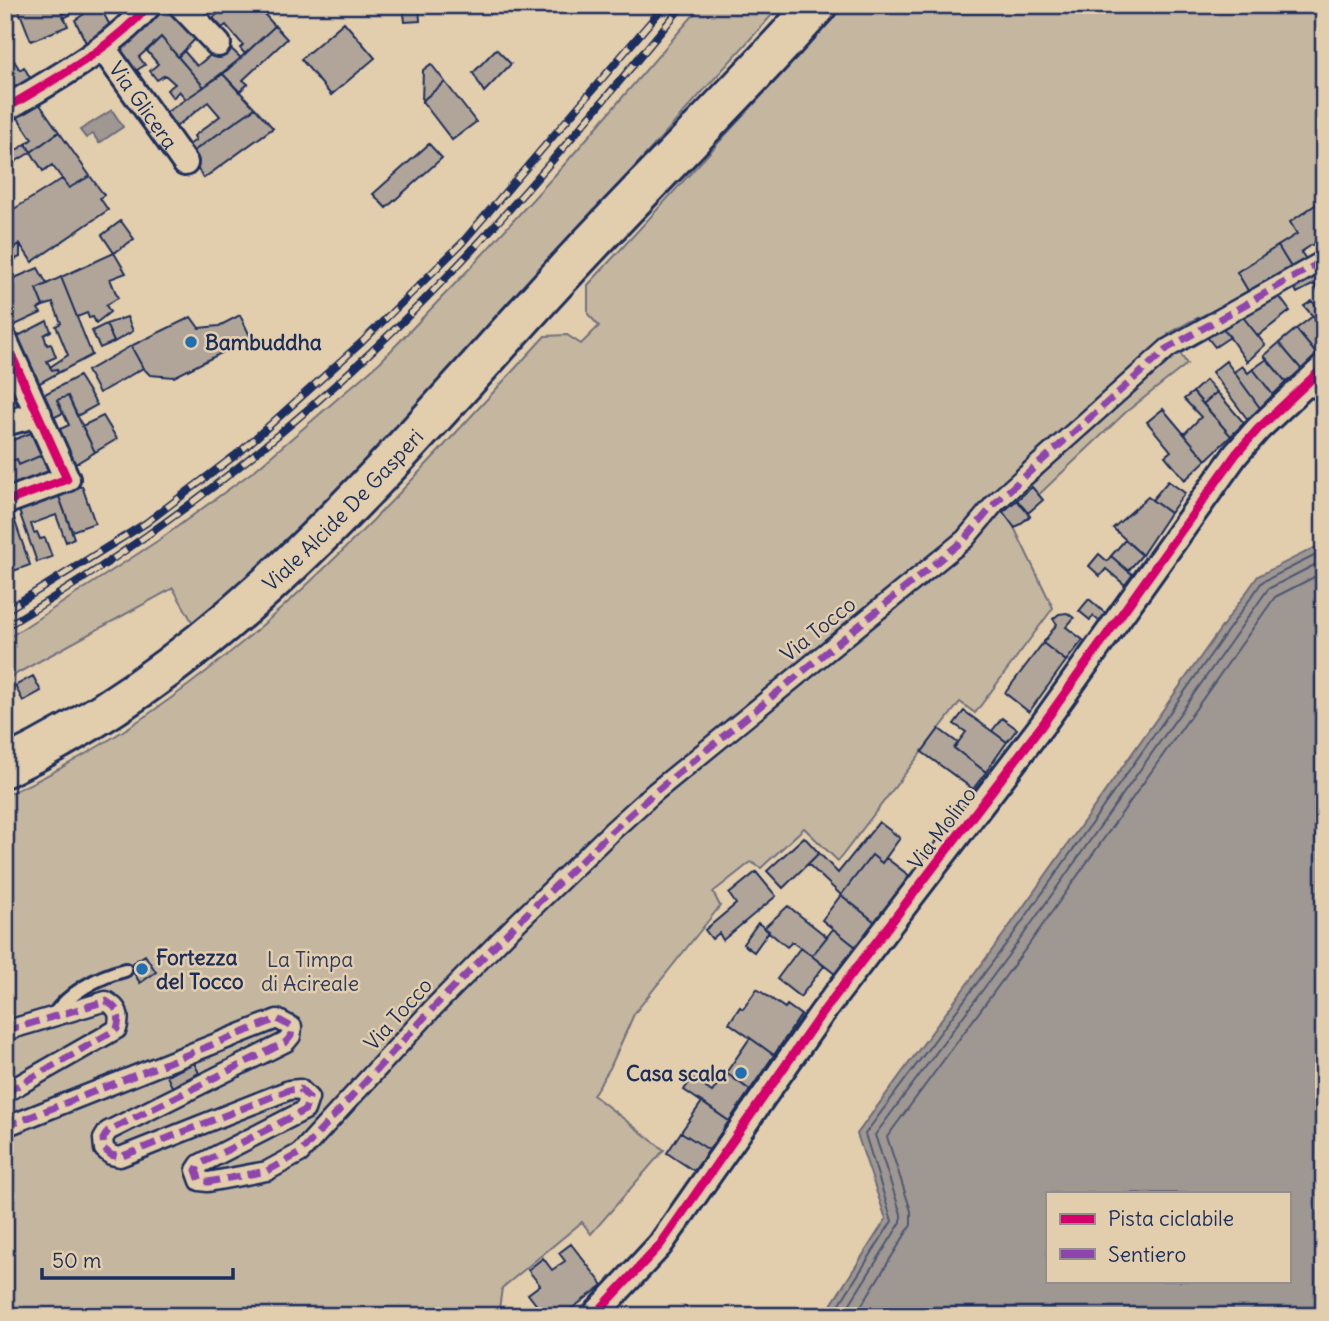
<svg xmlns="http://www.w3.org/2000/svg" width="1329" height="1321" font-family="Delius,sans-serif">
  <rect width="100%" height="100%" fill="#e2cdac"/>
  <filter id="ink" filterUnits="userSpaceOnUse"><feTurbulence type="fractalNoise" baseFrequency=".0143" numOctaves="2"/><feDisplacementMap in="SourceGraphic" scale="14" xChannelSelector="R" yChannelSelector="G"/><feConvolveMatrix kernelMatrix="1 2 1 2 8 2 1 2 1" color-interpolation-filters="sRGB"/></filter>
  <g filter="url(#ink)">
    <path fill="#c5b6a0" stroke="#70727f" stroke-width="2" d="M702 5H781L409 416 257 569 194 625 173 588 5 680V640L159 540 255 470 380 362 472 266 564 165Z
      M845 5H1324V199L1297 234 1237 272 1250 294 1191 321 1168 334 1187 364 1126 412 1011 521 1053 608 975 713 960 702 838 861 804 828 761 868 751 862 713 892 720 906 634 1014 610 1068 593 1095 664 1150 591 1234 582 1222 502 1288 498 1316H5V795C42 780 78 759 112 738 280 633 412 480 545 336L567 335 581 344 599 326 588 314V285Z"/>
    <path fill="#9e9792" stroke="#6a6d7d" stroke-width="2" fill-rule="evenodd" d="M112 110 123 127 99 143 93 134 86 138 80 130Z
      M1324 543V1316H824L886 1219 857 1134 1006 931 1258 576ZM1047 1193H1289V1281H1047Z"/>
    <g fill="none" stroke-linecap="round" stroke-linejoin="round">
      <path stroke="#4f5973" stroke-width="2" d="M832 1316 892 1221 865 1134 1012 936 1262 582 1324 551
        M842 1316 901 1222V1214L875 1135 1019 941 1268 589 1324 560
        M855 1316 911 1225V1211L887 1137 1027 947 1275 597 1324 572"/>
    </g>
    <path fill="#b0a598" stroke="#1b2f5e" stroke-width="2" d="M17 5H59L68 26 31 41Z
      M59 5H99L113 31 88 47 75 20 84 14 82 8 64 18Z
      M159 5H172L201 33 178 57 161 37 139 57 145 65 137 70 140 74 133 80 111 51Z
      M234 5H256L275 26 245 54 240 48 243 45 226 25 222 28 213 18 223 9 226 13Z
      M403 5H419L420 21 405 22Z
      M344 22 375 58 331 95 301 59Z
      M275 26 287 39 243 80 248 84 239 92 223 74Z
      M161 37 204 87 186 99 179 91 173 98 167 90 175 84 165 75 157 80 150 71 158 64 147 51Z
      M225 43 241 58 204 87 178 57 184 51 197 66Z
      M496 49 511 64 484 92 473 73Z
      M7 50 20 70 24 67 34 85 5 104V51Z
      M431 64 445 82 422 101 423 70Z
      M223 74 255 108 188 155 184 148 196 140 194 136 220 116 208 102 169 132 158 118Z
      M445 82 476 122 452 140 422 101Z
      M36 99 59 132 31 152 26 144 32 139 14 112Z
      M255 108 273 128 204 178 188 155Z
      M59 132 90 176 69 188 52 165 43 171 31 152Z
      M26 144 31 152 5 168V145L10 154Z
      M429 144 442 158 386 208 373 194Z
      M90 176 104 195 100 198 108 210 32 262 20 244 5 252V195L14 209 62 179 69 188Z
      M1324 199V237L1301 252 1306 259 1292 269 1278 246 1297 234 1290 222Z
      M121 221 134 239 114 253 102 235Z
      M20 244V257L6 263 13 279 5 282V252Z
      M1278 246 1292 269 1250 294 1237 272Z
      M114 253 126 273 110 279 118 298 106 305 110 312 96 323 93 317 89 318 87 313 77 317 61 277Z
      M38 268 47 284 36 289 43 306 38 309 41 313 13 326 5 307V282Z
      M1322 271 1324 295 1321 297 1314 284 1297 293 1294 287Z
      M61 277 92 355 58 373 57 369 52 370 50 367 68 355 56 326 61 323 53 303 43 306 36 289Z
      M1279 296 1290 311 1258 336 1243 317Z
      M1312 301 1318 309 1324 305V329L1304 306Z
      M240 315 251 338 174 377 150 375 143 368 131 346 191 317 199 328 219 326Z
      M1313 316 1324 329V352L1318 356 1296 329Z
      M127 317 133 331 114 342 106 324Z
      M1243 317 1265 345 1247 362 1223 328Z
      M47 321 51 331 44 335 47 345 51 344 56 357 47 361 52 370 57 369 58 373 36 385 18 336Z
      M106 324 114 342 100 348 92 331Z
      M1223 328 1230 337 1215 347 1207 337Z
      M1296 329 1318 356 1302 370 1279 343Z
      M1279 343 1302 370 1286 382 1264 356Z
      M131 346 143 368 99 393 87 371Z
      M1267 359 1286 382 1273 395 1253 369Z
      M1226 361 1260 408 1248 420 1212 372Z
      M1242 366 1248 373 1253 369 1273 395 1260 408 1234 372Z
      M79 376 97 405 77 416 68 396 57 400 63 413 51 419 41 396Z
      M6 379 22 415 5 419 6 394Z
      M1206 380 1217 392 1203 404 1193 392Z
      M1193 392 1231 436 1206 460 1184 434 1201 417 1184 399Z
      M1217 392 1244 423 1231 436 1203 404Z
      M68 396 95 452 72 466 56 431 69 425 57 400Z
      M1163 409 1206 460 1185 480 1165 456 1171 451 1147 422Z
      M103 416 117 439 95 452 82 426Z
      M31 433 42 455 19 465 17 459 5 463V443Z
      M42 455 52 474 7 489 5 463 17 459 19 465Z
      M1168 481 1185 493 1170 513 1152 500Z
      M82 486 95 523 72 531 58 494Z
      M1032 487 1043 500 1028 513 1017 500Z
      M58 494 74 538 66 542 56 515 31 524 34 533 37 532 40 539 45 538 52 557 37 562 18 508Z
      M1148 497 1170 513 1142 555 1113 528Z
      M1017 500 1030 516 1015 528 1003 512Z
      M11 510 30 565 5 574V512Z
      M1125 540 1142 555 1128 571 1111 556Z
      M1099 554 1107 561 1111 556 1133 575 1125 585 1106 569 1100 576 1089 566Z
      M1089 599 1106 614 1099 621 1093 616 1090 620 1079 611Z
      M1067 613 1074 618 1066 627 1083 640 1066 661 1043 643 1057 624 1053 619 1059 614Z
      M1043 643 1066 661 1029 712 1005 693Z
      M33 676 41 691 23 701 15 686Z
      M964 711 1007 742 986 772 954 748 966 732 954 724Z
      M1002 718 1017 729 1007 742 992 731Z
      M939 729 958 743 954 748 986 772 973 789 922 752Z
      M879 822 900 838 882 863 872 855 841 895 808 864 819 853 838 873Z
      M804 837 819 853 783 888 767 871Z
      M872 855 882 863 886 858 911 877 875 922 841 895Z
      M756 872 776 896 723 940 719 933 712 939 705 930 736 904 729 894Z
      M841 895 875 922 856 947 822 920Z
      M788 906 827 937 812 956 792 942 787 947 764 928Z
      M758 923 769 931 754 952 743 944Z
      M833 929 856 947 835 974 812 956Z
      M801 947 824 966 800 997 777 979Z
      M145 955 156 972 140 983 129 965Z
      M757 989 785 1008 787 1005 801 1015 774 1055 729 1023 740 1007 743 1009Z
      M750 1038 774 1055 750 1090 726 1073Z
      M194 1063 199 1073 172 1087 167 1076Z
      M726 1073 750 1090 729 1121 684 1090 692 1078 712 1092Z
      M702 1102 729 1121 709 1150 681 1132Z
      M681 1132 709 1150 694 1171 667 1153Z
      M571 1244 603 1285 562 1316H545L528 1294 540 1285 528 1270 543 1258 552 1270 565 1261 559 1253Z"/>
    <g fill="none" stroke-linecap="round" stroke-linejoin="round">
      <g stroke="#1b2f5e" stroke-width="18">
        <path id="service" d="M1300 389 1318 391 1324 398
          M53 1016C69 993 97 977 125 970"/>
      </g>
      <g stroke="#1b2f5e" stroke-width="23">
        <path id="pedestrian" d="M5 1031 106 1001C118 1008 121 1014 117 1029L5 1093
          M5 1127 277 1019 292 1027 291 1036 286 1042 108 1131 103 1139 104 1149 111 1155 120 1157 289 1090 300 1089 309 1098 305 1110 200 1164 196 1170 200 1181 208 1182 267 1171 300 1153 434 1007 515 925 612 831 655 792 965 539 996 502 1168 348 1324 260"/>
      </g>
      <g stroke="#1b2f5e" stroke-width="30">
        <g id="minor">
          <path d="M181 5 218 44"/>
          <path id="s1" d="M103 48 185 163"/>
          <path d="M5 109C56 78 110 50 149 5"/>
          <path d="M5 341 67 479 5 502"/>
          <path d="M5 423 39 414"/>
          <path d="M594 1316 660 1245 822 1013 1043 724 1236 454 1258 429 1324 367"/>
        </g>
      </g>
      <g stroke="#1b2f5e" stroke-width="44">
        <g id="primary">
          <path id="s2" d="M5 767C230 661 390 462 554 283 640 189 732 100 817 5"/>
        </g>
      </g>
      <use href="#service" stroke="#e2cdac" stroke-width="12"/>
      <use href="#pedestrian" stroke="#e2cdac" stroke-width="18"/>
      <use href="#minor" stroke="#e2cdac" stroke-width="24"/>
      <use href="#primary" stroke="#e2cdac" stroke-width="38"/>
      <g stroke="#1b2f5e" stroke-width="8">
        <path id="rail" d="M5 611 146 523 241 451 362 342 461 244 665 5
          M5 627C137 549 261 457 372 351 485 245 584 124 683 5"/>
      </g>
      <use href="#rail" stroke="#e2cdac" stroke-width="5" stroke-dasharray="16" stroke-linecap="butt"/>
      <path stroke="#8e44ad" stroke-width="7" stroke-dasharray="14 7" stroke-linecap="butt" d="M5 1031 106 1001C118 1008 121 1014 117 1029L5 1093
        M5 1127 277 1019 292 1027 291 1036 286 1042 108 1131 103 1139 104 1149 111 1155 120 1157 289 1090 300 1089 309 1098 305 1110 200 1164 196 1170 200 1181 208 1182 267 1171 300 1153 434 1007 515 925 612 831 655 792 965 539 996 502 1168 348 1324 260"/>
      <g stroke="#e2cdac" stroke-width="13">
        <path id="cycleway" d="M5 109C56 78 110 50 149 5
          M5 341 67 479 5 502
          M594 1316 660 1245 822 1013 1043 724 1236 454 1258 429 1324 367"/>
      </g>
      <use href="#cycleway" stroke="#d6006c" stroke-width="9"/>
    </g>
  </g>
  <g fill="#1f6fb2" stroke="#e2cdac" stroke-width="2.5">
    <circle cx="191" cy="342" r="7"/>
    <circle cx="142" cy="969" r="7"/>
    <circle cx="741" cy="1073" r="7"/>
  </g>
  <g text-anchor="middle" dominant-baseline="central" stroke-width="5" stroke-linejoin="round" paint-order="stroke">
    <g font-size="21" fill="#1b2f5e" stroke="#e2cdac">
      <text stroke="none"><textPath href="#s1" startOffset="70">Via Glicera</textPath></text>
      <text stroke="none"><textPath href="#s2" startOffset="427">Viale Alcide De Gasperi</textPath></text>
      <text transform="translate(818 629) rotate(-39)">Via Tocco</text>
      <text transform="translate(942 828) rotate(-53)">Via Molino</text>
      <text transform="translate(398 1014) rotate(-48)">Via Tocco</text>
    </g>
    <g font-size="21" font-weight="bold" fill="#1b2f5e" stroke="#e2cdac" text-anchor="start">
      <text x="205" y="342">Bambuddha</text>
      <text x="156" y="957">Fortezza<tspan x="156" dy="24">del Tocco</tspan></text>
      <text x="727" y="1073" text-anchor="end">Casa scala</text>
    </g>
    <g font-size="21" fill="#2c3c65" stroke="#e2cdac">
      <text x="310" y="959">La Timpa<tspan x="310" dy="24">di Acireale</tspan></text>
    </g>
  </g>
  <rect width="1329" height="1321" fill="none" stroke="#e2cdac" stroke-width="28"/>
  <rect x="14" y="14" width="1301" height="1293" fill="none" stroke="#1b2f5e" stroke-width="2.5" filter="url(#ink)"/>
  <rect x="1046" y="1192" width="245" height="91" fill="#e2cdac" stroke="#928e8d" stroke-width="2"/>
  <rect x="1060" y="1214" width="35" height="10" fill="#d6006c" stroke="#928e8d" stroke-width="2"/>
  <text x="1108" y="1226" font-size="21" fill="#1b2f5e">Pista ciclabile</text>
  <rect x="1060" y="1249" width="35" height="10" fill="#8e44ad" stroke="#928e8d" stroke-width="2"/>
  <text x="1108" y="1262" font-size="21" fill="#1b2f5e">Sentiero</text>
  <path d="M42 1268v10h191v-10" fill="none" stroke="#1b2f5e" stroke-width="3.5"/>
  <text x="52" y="1268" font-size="21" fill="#1b2f5e" stroke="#e2cdac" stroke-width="5" paint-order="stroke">50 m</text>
</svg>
